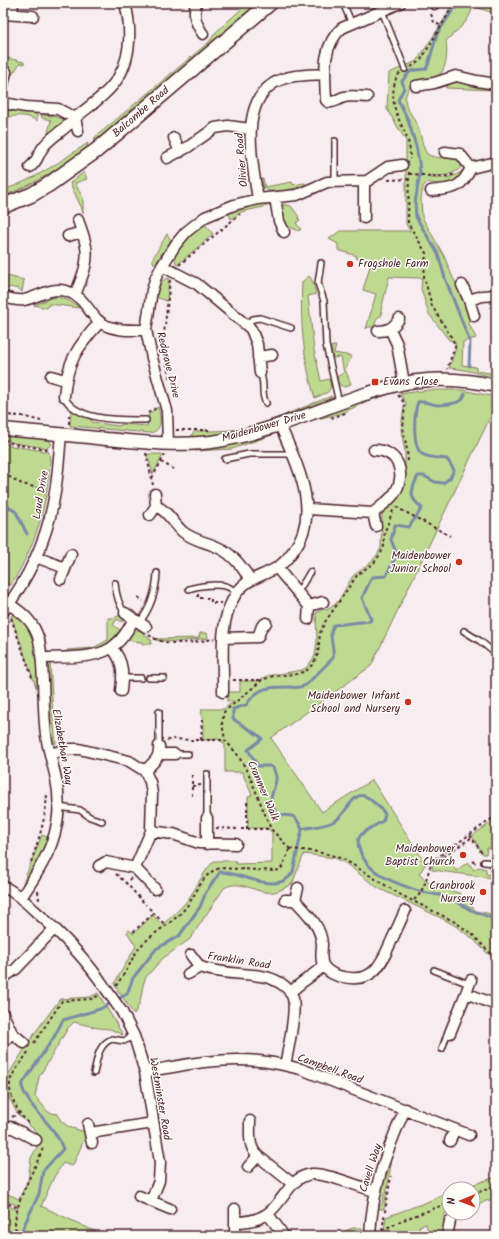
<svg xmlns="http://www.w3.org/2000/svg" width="499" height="1239" font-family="Kalam,sans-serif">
  <rect width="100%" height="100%" fill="#f7ecef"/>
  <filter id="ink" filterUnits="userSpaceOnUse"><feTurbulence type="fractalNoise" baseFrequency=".025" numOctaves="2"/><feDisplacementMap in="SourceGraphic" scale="8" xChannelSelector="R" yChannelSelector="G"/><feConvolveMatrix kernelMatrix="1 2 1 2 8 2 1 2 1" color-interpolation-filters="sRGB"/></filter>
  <g filter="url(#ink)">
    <path fill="#beda91" stroke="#847c5e" d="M248 3H257L139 106 99 139 94 138 209 42 216 32Z
      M451 3H496V14L473 6C468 25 458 28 446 41 448 53 447 73 434 79 428 81 420 81 414 82 395 103 412 110 419 130 422 138 422 146 427 154 436 160 450 156 461 161L463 165C455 175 444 177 431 175V178C442 179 455 178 463 170 462 187 438 185 427 182L423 187 421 199 422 217 444 256 453 278 464 297 470 318 468 322 476 338 463 342 462 365 476 367V371L496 374V378C479 374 466 369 449 368L456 348 455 342 449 340 429 314 421 289 422 278 389 277 381 310 382 315 377 318 374 327H368L366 329 376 294 363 290 371 263 356 258 357 256 338 250V244L329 239 340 231H410L406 224V141L387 109 389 73 417 61 447 15Z
      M3 57 24 62V64L20 63 12 75 3 68Z
      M457 81 494 87 493 90 446 88V84Z
      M8 108 32 112 37 115V121C28 115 19 115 9 117L3 126V110Z
      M41 115 54 116 65 120 51 134 47 137 51 120 42 118Z
      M88 143 86 149C60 168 34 185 3 196V190C35 180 60 161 88 143Z
      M84 172 87 179 75 183 83 198V213L82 209 70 183Z
      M262 179H263L265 187 292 182 293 185 305 183V185C297 188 275 194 267 190 263 188 262 183 262 179Z
      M272 202V205L241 212 231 219 228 212 252 204Z
      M282 204 291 206 299 217 298 218 300 220 296 223 301 229 299 231 285 225 283 220 284 215 280 208Z
      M205 224 213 234 177 265C168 251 195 231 205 224Z
      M167 234 171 240 155 264 153 262V258Z
      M7 276 24 280 22 292 19 289 9 287 7 289 5 288Z
      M309 276 312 280 316 294 308 296 314 350 321 381 329 379 331 387 328 392 315 398C303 359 300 322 302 282Z
      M169 278 167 301 156 297C158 288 159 280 169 278Z
      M58 297 70 301 80 308 49 304 47 308 34 305 51 298Z
      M333 346H336L334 353 352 356 345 369 351 384 345 387C340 386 335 382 338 376L344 373 341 357 333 358 331 347Z
      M428 390H462L496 397V405L371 666 271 738 322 812 372 780 425 863V865L419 874 429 883 437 887 459 893 476 911 496 915V958L488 954 472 938 454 925 441 918 378 888 345 863 335 858 304 854 292 884C286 887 280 891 274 892 256 895 242 878 224 888L190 939 162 959 146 977 143 985 140 1002 134 1015 114 984 136 946 127 932 129 930 133 934 153 915 162 925C172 916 182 908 189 898 198 885 203 872 214 861H236V864L272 863V833L268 828H248V797L252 795 242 772H225V744L218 739 203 740V716L201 715 202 709H224L234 701H227V692H240V681H258L267 676 302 670 307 667 315 656 317 641 316 615 317 612 324 609 327 610 337 603 353 576 371 562 377 555 381 548 382 515 385 509 392 504 399 497 402 489 405 476V452L401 430 404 406 407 405 400 394Z
      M388 392 387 395 365 402 343 413 312 420 311 419Z
      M332 396 326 402 257 427 216 436 192 438V434L195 431C207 431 220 431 232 430 267 425 299 408 332 396Z
      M158 407C161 417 163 431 150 433L70 426 71 408 82 415 90 418 92 422 118 426 123 424 147 426 149 414Z
      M269 433 272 435 232 449 195 451V448Z
      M3 434 47 439 52 444 47 448 14 443 3 438Z
      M3 442 11 446 44 451 49 452C51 462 49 471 48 480 44 518 31 554 10 586L3 581Z
      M148 454H162V457L153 474 147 455Z
      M122 614 124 615V619L122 622 117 619 113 625 120 630C105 650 91 651 68 652L67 650 93 648 108 640V618H114Z
      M15 615C40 623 37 666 38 687H36L11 616Z
      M137 630 141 631 152 641 151 644H142V642L131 641 128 638 133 631Z
      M200 633H207L208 638 176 642 156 640 153 637 158 639 199 638Z
      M50 662 53 716 56 744 52 741 50 737 45 672Z
      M496 819V849L487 848 486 854H483L472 836Z
      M42 835 49 838C45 851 35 875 23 883Z
      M442 856 446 861 449 860 456 871 468 862 474 870 478 867 486 869V874L492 875V878L432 870 433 863Z
      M98 993 123 1035 110 1029 98 1028 74 1022 68 1028 39 1077 35 1096 48 1112 57 1114 61 1121 69 1127 85 1132 86 1135 73 1165 71 1166 63 1163 54 1177 41 1206 105 1236H3V1203L17 1210 18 1208 16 1205 3 1199V1192L19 1199 28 1180 31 1158 42 1138 17 1113 5 1090 6 1078 37 1030 60 999 90 997Z
      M389 1163 391 1164 384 1209H378L379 1207 382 1204 384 1195 381 1191Z
      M496 1177V1198L473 1205V1189H459Z
      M449 1192V1213L444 1214V1229L440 1236H429L426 1224 419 1226 421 1233H393L386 1236H383L386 1217 427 1202Z
      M353 1228H362V1236H331Z"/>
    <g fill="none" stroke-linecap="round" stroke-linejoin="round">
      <path stroke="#798aa6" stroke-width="3" d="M469 366 470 342 445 278 438 254 416 217 415 203 420 173 419 162 416 146 408 120 398 100 404 88 402 81C413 68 409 71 426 69L428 65 437 34 453 10 456 7 467 6 469 3
        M3 503 16 512 27 534
        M302 829C293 811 294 818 277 814 266 797 273 796 276 780 277 776 275 772 273 768L270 766H258L248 750 262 739 261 737 233 719V709L246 705C259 686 270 687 290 687 296 688 300 688 306 685L333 658C335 647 327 634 334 625L370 621 371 619 362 598 372 577 386 576 397 554 391 540 395 525 409 527 422 508C419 505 415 502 413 498 410 491 415 482 418 476H424L435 482 443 483 450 478 454 470 447 459C439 458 428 458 422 454 412 447 414 412 418 402 425 401 430 404 437 405 445 405 455 404 462 400L465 394
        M302 829C312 827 326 826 335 821 348 814 354 783 372 801 377 805 382 809 385 814L383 821C376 825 365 830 360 836 357 841 358 846 360 851 368 875 400 885 422 892 430 894 438 894 446 897 456 900 464 907 473 911 480 914 486 915 493 919L496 933
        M19 1236 39 1194 43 1171 63 1149C55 1124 30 1111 22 1087L23 1083 54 1037 63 1020 100 1009 127 994 133 978 156 949 179 936 200 907 206 892 220 872C241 872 278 897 293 872L302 829"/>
      <g stroke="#4a1f2b" stroke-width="8">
        <path id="service" d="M343 3 352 24
          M382 11 405 69
          M335 141V182
          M321 263 318 283 324 301 326 345 339 403
          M246 324 253 319 260 318 291 328
          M260 373C266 383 260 394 266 403
          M64 396C75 422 123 420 146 420
          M225 459 249 454H292
          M115 583C116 594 118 604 125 613
          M189 589C198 586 219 583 228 587 231 588 234 591 237 592
          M296 592 301 587 310 572
          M139 623C151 608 156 592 157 573
          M464 631 480 641 496 654
          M122 678H141
          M149 678H164
          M159 712V746
          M175 754H188
          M58 807 80 810 90 817 102 821
          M207 818V774
          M484 862 494 863
          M3 869 4 865
          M434 970 469 984
          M442 1049 447 1034 450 1033
          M94 1073C97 1060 98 1044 112 1039L124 1041 134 1036"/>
      </g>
      <g stroke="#4a1f2b" stroke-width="13">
        <path id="minor" d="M196 3C193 16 196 24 203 34
          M434 3V4
          M3 14 33 16
          M12 14 13 3
          M3 85 6 72
          M416 86 434 83 456 76 477 81 496 84
          M367 97C360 97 351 95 344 97 338 99 334 103 328 102L326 100C325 75 321 46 342 28L400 3
          M3 103 26 107 58 109 75 118C87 108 102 98 112 86 132 63 132 30 125 3
          M174 138 180 152
          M445 152 460 154 471 168
          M167 158 188 147 215 128 228 126 250 129
          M30 167C38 162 38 153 44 146 52 136 66 129 75 118L78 131
          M431 191C453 188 460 190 471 168L496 162
          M275 198 279 221 284 232
          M258 199C253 166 238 105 274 83 289 74 308 75 325 74
          M364 218V182
          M68 236 82 232
          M162 266 197 284 251 329 257 344 260 373
          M462 285 469 300 474 316
          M75 295C81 280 89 263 86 247 85 238 81 229 78 220
          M3 297C10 299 17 301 24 300 39 297 49 287 66 291 88 297 89 319 107 326 119 331 133 330 146 330
          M469 300 482 296 496 295
          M390 329 397 344 404 383
          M378 331C388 331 393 328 399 319
          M258 357 272 355
          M51 376 65 380
          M64 396C67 362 77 347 100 322
          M168 444 167 411 152 358 146 330 152 290 156 277 162 266 176 244 186 232 205 217 234 205 258 199 297 195 327 182 367 181 388 167 402 165
          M374 450C399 450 407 475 394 494 389 501 380 507 373 513L376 526
          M156 506C168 511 173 523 183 532 193 540 206 542 217 547 232 553 242 567 250 579
          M308 509 373 513
          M150 515 156 506 155 494
          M36 557 65 568
          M277 568 309 606 308 619
          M61 579 71 554
          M9 604C24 614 34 622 39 640 45 671 42 703 46 735 48 750 53 764 56 779 66 828 47 859 21 898
          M309 606 323 602
          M3 612C28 579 47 539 54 498 58 477 59 456 61 434
          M125 613 146 627
          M223 638 258 637 262 626 266 623
          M112 648C124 662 123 674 121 691
          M42 658C63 657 100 660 116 644 124 638 129 628 134 619
          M223 692C224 661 218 627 233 599 243 579 259 578 276 568 283 564 289 557 293 551 323 512 296 463 280 425
          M50 754 68 749H79L129 761 145 771 150 782 152 793 151 831 135 868 155 889
          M160 754H175
          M145 771C153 762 160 759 159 746
          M151 831 173 834 199 843 236 844
          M207 844V818
          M494 863 496 864
          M99 866 106 862 135 868
          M3 886C14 892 25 901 34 910 62 934 86 959 106 989
          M285 900H295C307 913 321 926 322 944 322 951 320 958 323 965 327 972 336 976 343 977 372 983 380 967 390 944 395 933 400 922 405 911
          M295 900 298 888
          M200 967C220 974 241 973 261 976 273 978 289 985 293 998 296 1012 288 1051 285 1065
          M188 974 200 967 191 955
          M3 978 16 969 55 928
          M290 993C300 982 313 976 323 966
          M466 993 471 980
          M122 1012 134 1036 145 1072 160 1162 159 1181 151 1201
          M3 1014 12 1033
          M450 1033 466 993 496 1005
          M3 1042 12 1033 24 1043
          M145 1072C183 1065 220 1057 259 1061 273 1062 287 1066 301 1069L469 1135
          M88 1124 92 1143
          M3 1129 11 1127 36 1140
          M90 1133 153 1123
          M450 1141 454 1130
          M258 1156 293 1184
          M248 1167 258 1156C248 1147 250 1134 250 1121
          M139 1196 170 1209
          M268 1214 284 1236
          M235 1222C246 1222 258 1220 267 1214 284 1202 290 1176 312 1174 327 1173 359 1187 375 1191
          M235 1236V1209
          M370 1236C372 1188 386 1153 405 1109
          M447 1236 450 1221"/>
      </g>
      <g stroke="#4a1f2b" stroke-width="15">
        <path id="tertiary" d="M3 429C37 432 71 435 106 439 143 442 180 447 218 441 266 433 313 412 359 396 378 390 398 383 418 381 444 378 470 380 496 386"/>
      </g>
      <g stroke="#4a1f2b" stroke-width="17">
        <path id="secondary" d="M3 206 31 195 48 185 97 150 270 3"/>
      </g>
      <path stroke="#4a1f2b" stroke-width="2" stroke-dasharray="3 3" stroke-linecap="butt" d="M431 14 434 22 441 26
        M411 67 421 60 447 16 454 3
        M400 73C396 77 395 81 394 87 390 108 401 121 408 141 410 147 410 153 410 159
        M409 172 408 223 426 253 424 277 432 306 453 340 455 347 447 369
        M409 174C426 174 438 180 455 174
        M388 180 409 179
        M179 265 240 214
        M170 280 163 343 170 381
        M398 395 405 404 403 428 407 450 408 461
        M148 413 156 408
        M3 415 22 416 41 421
        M331 418 348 412
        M69 424V412
        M176 430H212
        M4 440 13 444 46 449 50 451
        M146 453 153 485
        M161 462 175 470
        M3 475H6L22 484 47 490
        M152 478 166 453
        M396 507 450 536
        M198 594V598H211V603H221
        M138 597 143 601
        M11 618 33 680
        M149 635C165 648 195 642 214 639
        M233 680H260
        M195 740H225
        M201 740 202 720
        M167 741 170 739 193 740
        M192 775V798
        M192 786 201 785
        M216 828 239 829
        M241 829H271
        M247 829V802
        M470 835 483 855
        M290 849 271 829 248 772 237 754 225 740 222 723 224 712 262 680 273 676 297 674 306 671 313 664 318 654 320 633 325 622 358 574 374 563 381 553 384 546V537L385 531 394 508
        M290 849C307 850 329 853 345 860L401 895 455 922 473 935 489 952 496 956
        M448 859 446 860 444 856 471 838
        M473 861 475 863 477 861
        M31 862C39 839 46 818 47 793
        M116 874 126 883
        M131 878 126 883 146 905
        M495 886 496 882
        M38 891 39 900
        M414 900 419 895 424 886 432 861 496 816
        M149 908 166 926
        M133 932 154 913
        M116 986C119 981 123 976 126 971 131 963 134 953 140 947 154 931 174 923 187 906 197 893 203 871 221 868L276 871 281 869 290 849
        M34 1043 62 1001 91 999 100 995
        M28 1052C23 1061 14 1070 11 1079 6 1095 20 1115 30 1125
        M12 1117 19 1113
        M473 1194 496 1186
        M3 1201 18 1208
        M382 1230 408 1218 449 1203
        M27 1236 15 1228C14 1202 34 1172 43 1148
        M381 1236 391 1176"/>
      <use href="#service" stroke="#fdfcf7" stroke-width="5"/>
      <use href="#minor" stroke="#fdfcf7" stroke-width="10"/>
      <use href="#tertiary" stroke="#fdfcf7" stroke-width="12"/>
      <use href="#secondary" stroke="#fdfcf7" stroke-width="14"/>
      <g stroke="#4a1f2b" stroke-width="13" stroke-linecap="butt">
        <path id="minor-bridge" d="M106 989 122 1012"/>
      </g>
      <use href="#minor-bridge" stroke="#fdfcf7" stroke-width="10"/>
    </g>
  </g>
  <g fill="#c8321e" stroke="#fdfcf7" stroke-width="1.5">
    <circle cx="350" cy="264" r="4"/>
    <rect x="371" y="378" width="8" height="8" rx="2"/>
    <circle cx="459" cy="562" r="4"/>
    <circle cx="408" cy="702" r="4"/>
    <circle cx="463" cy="855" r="4"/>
    <circle cx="483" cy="892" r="4"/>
  </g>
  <g text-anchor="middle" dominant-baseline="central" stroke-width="3" stroke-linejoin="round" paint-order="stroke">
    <g font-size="11" fill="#4a1f2b" stroke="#fdfcf7">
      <text transform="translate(141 112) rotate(-41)">Balcombe Road</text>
      <text transform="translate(242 160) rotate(-95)">Olivier Road</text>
      <text transform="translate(168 365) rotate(76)">Redgrave Drive</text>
      <text transform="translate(264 427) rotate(-16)">Maidenbower Drive</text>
      <text transform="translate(41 495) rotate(-80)">Laud Drive</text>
      <text transform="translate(62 747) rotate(80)">Elizabethan Way</text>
      <text transform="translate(263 791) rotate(67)">Cranmer Walk</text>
      <text transform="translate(239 961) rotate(9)">Franklin Road</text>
      <text transform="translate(330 1069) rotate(20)">Campbell Road</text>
      <text transform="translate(160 1099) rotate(80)">Westminster Road</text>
      <text transform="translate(371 1168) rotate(-72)">Cavell Way</text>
    </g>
    <g font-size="11" fill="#4a1f2b" stroke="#fdfcf7" text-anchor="end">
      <text x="358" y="264" text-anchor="start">Frogshole Farm</text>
      <text x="383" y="382" text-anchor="start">Evans Close</text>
      <text x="451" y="556">Maidenbower<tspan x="451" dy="13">Junior School</tspan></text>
      <text x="400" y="696">Maidenbower Infant<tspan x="400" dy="13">School and Nursery</tspan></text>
      <text x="455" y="849">Maidenbower<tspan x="455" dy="13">Baptist Church</tspan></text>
      <text x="475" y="886">Cranbrook<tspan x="475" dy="13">Nursery</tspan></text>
    </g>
  </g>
  <rect width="499" height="1239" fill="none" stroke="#fdfcf7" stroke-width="16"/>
  <rect x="8" y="8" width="483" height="1223" fill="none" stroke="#4a1f2b" stroke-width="1.5" filter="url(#ink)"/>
  <g transform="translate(461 1201) rotate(269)"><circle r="19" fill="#fdfcf7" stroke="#b5a4a5"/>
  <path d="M0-3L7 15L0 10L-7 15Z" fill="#c8321e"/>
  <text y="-6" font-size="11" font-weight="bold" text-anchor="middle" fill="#4a1f2b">N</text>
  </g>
</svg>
